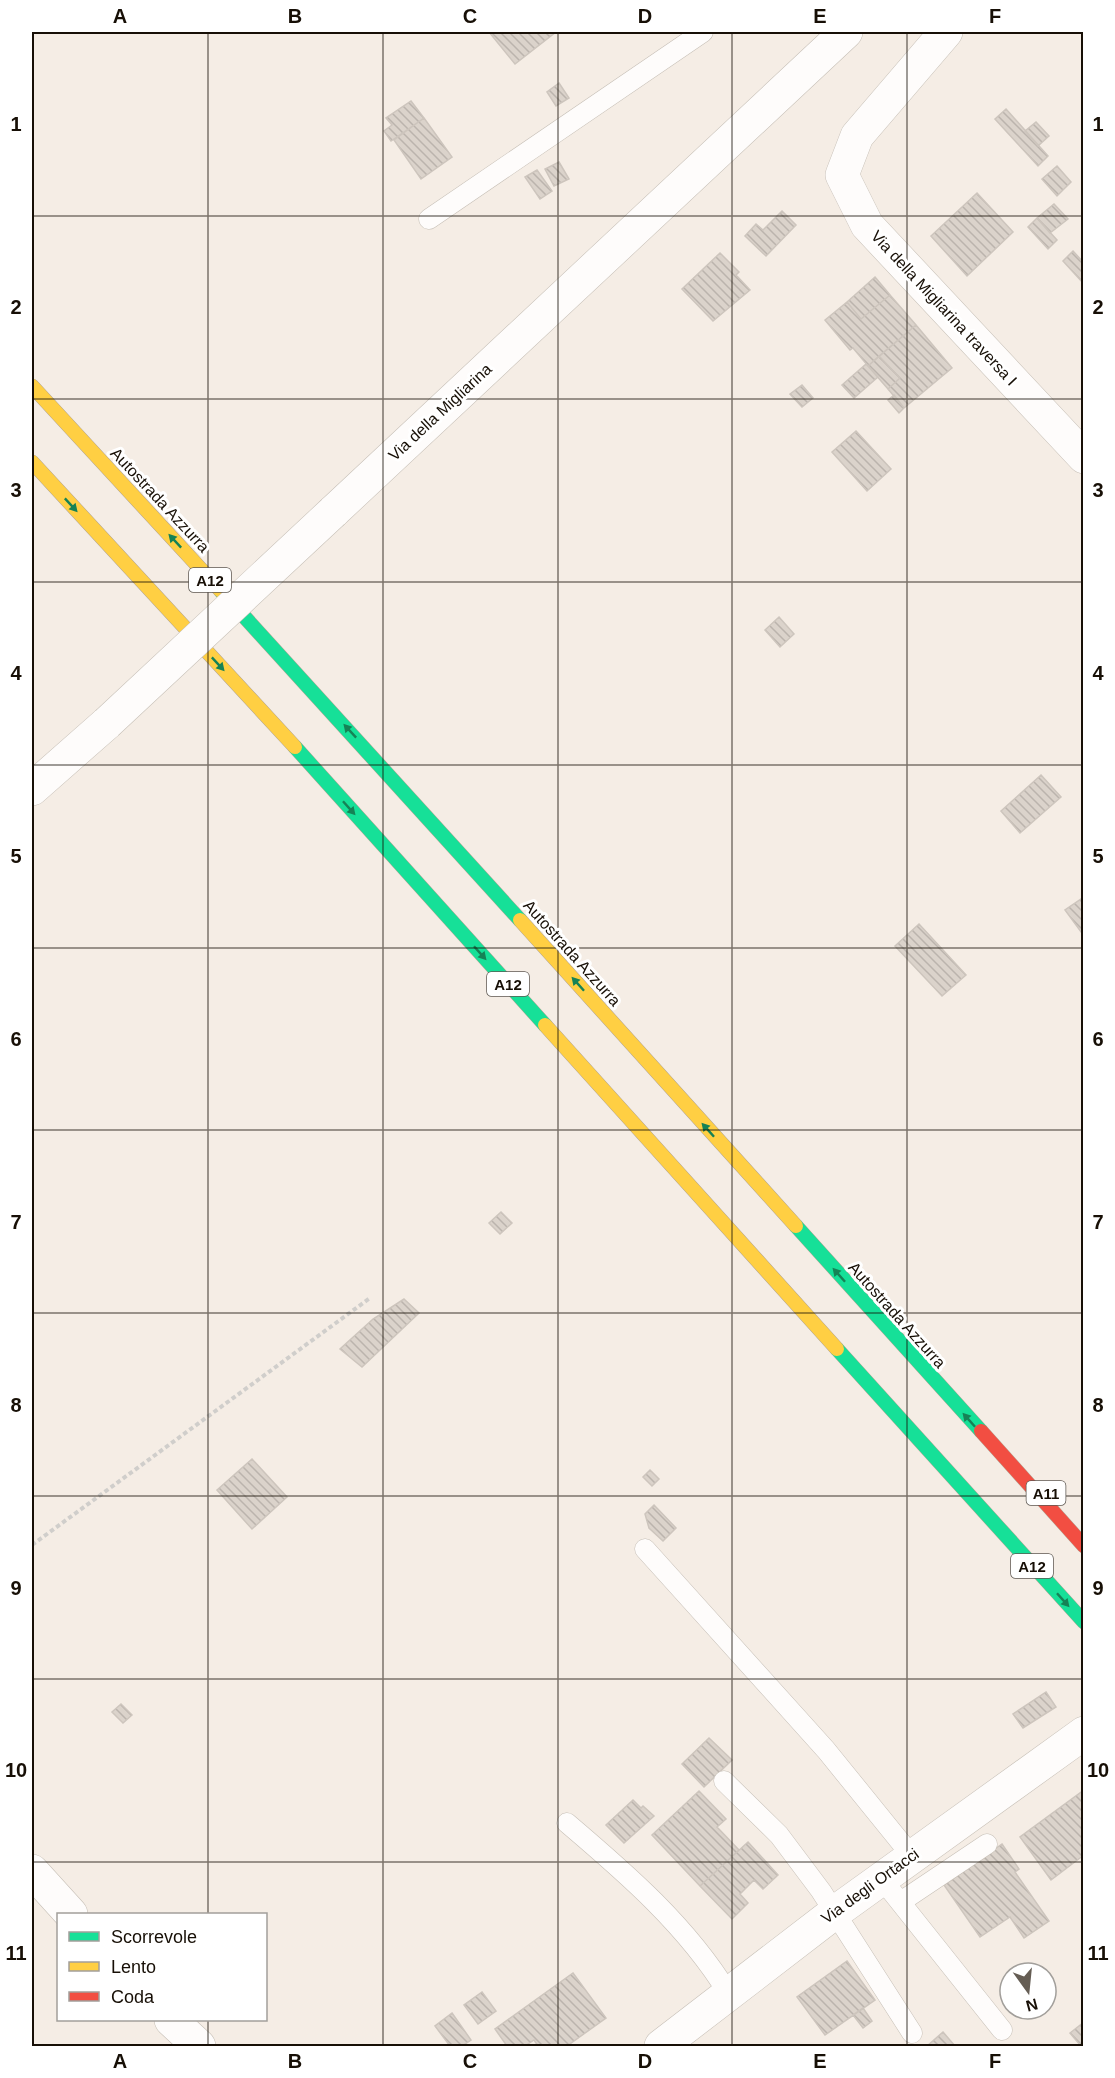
<svg xmlns="http://www.w3.org/2000/svg" width="1115" height="2078" font-family="Arial,sans-serif">
  <defs>
    <pattern id="building-back-hatch" width="6" height="6" patternUnits="userSpaceOnUse" patternTransform="scale(1.5)"><rect width="6" height="6" fill="#dbd3cb"/><path d="M-1 5l2 2M0 0l6 6M5-1l2 2" fill="none" stroke="#bbb4ad"/></pattern>
  </defs>
  <rect width="100%" height="100%" fill="#f5ede5"/>
  <path fill="url(#building-back-hatch)" stroke="#cdc5bd" stroke-width="1.5" d="M489 32H556L515 64Z
    M559 83 569 98 556 106 547 92Z
    M411 101 424 118 391 141 384 131 392 125 386 118Z
    M1006 109 1048 156 1038 166 995 119Z
    M424 118 452 157 421 179 394 140Z
    M1036 122 1049 136 1038 146 1025 131Z
    M559 162 569 179 554 186 545 169Z
    M1057 166 1071 182 1057 196 1042 179Z
    M537 170 552 191 540 199 525 177Z
    M977 193 1013 232 967 276 931 236Z
    M1054 204 1068 219 1050 233 1037 218Z
    M782 211 796 225 766 256 745 236 756 224 763 230Z
    M1037 218 1057 240 1048 249 1028 227Z
    M1073 251 1084 263 1083 283 1063 261Z
    M720 253 739 272 736 275 750 290 713 321 682 289Z
    M875 277 890 295 861 319 847 302Z
    M890 295 916 325 868 366 853 348 850 350 825 320 847 302 861 319Z
    M916 325 952 368 904 408 888 389 900 378 879 356Z
    M879 356 900 378 888 389 868 366Z
    M866 364 878 377 854 398 842 385Z
    M802 385 813 398 802 407 790 394Z
    M894 395 904 408 899 413 888 400Z
    M856 431 891 469 867 491 832 452Z
    M779 617 794 634 780 647 765 630Z
    M1041 775 1061 797 1020 833 1001 811Z
    M1084 897V936L1065 910Z
    M919 924 966 975 942 996 895 946Z
    M501 1212 512 1223 500 1234 489 1223Z
    M404 1299 419 1313 362 1367 340 1349 373 1319Z
    M252 1459 287 1497 252 1529 217 1490Z
    M650 1470 659 1479 652 1486 643 1477Z
    M654 1505 676 1528 663 1541 649 1528 645 1514Z
    M1046 1692 1056 1707 1023 1728 1013 1714Z
    M121 1704 132 1715 123 1723 112 1712Z
    M709 1738 732 1760 704 1787 682 1764Z
    M1084 1790V1855L1051 1880 1020 1837Z
    M699 1791 726 1819 717 1827 739 1850 700 1886 652 1835Z
    M633 1800 641 1808 643 1806 654 1816 624 1843 606 1825Z
    M748 1842 778 1875 763 1889 754 1880 740 1894 748 1903 732 1919 700 1886Z
    M1002 1844 1019 1869 1015 1872 1049 1921 1024 1938 1010 1917 980 1937 944 1885Z
    M847 1961 875 2000 825 2035 797 1997Z
    M573 1973 606 2018 567 2046H538L534 2040 525 2046H507L495 2029Z
    M482 1992 496 2011 478 2024 464 2005Z
    M863 2008 872 2021 863 2028 853 2015Z
    M452 2013 471 2040 462 2046H450L435 2026Z
    M1084 2022V2046H1081L1070 2033Z
    M943 2032 955 2046H926H927Z"/>
  <g fill="none" stroke-linecap="round" stroke-linejoin="round">
    <g stroke="#c6bfb6" stroke-width="21">
      <path id="lane" d="M429 219 703 32
        M645 1549 826 1750 911 1855
        M724 1781 779 1835 821 1891 912 2033
        M567 1823C627 1874 687 1926 728 1993
        M881 1878 1002 2030
        M902 1901 987 1844"/>
    </g>
    <g stroke="#c6bfb6" stroke-width="34">
      <path id="street" d="M946 32 857 136 842 175 867 225 1084 457
        M333 512 846 32
        M32 789 107 723
        M32 1871 71 1914
        M171 2020 199 2046
        M661 2046 834 1913 1084 1733"/>
    </g>
    <g stroke="#b1a493" stroke-width="15">
      <path id="fast" d="M221 591 520 920
        M295 747 545 1025
        M796 1226 981 1431
        M837 1349 1084 1622"/>
    </g>
    <g stroke="#b1a493" stroke-width="15">
      <path id="slow" d="M32 386 221 591
        M32 462 295 747
        M520 920 796 1226
        M545 1025 837 1349"/>
    </g>
    <g stroke="#b1a493" stroke-width="15">
      <path id="jam" d="M981 1431 1084 1546"/>
    </g>
    <path stroke="#d0cecb" stroke-width="4" stroke-dasharray="4.5 3" stroke-linecap="butt" d="M32 1545 370 1298"/>
    <use href="#lane" stroke="#fefcfb" stroke-width="20"/>
    <use href="#street" stroke="#fefcfb" stroke-width="33"/>
    <use href="#fast" stroke="#16e098" stroke-width="14"/>
    <use href="#slow" stroke="#ffcf43" stroke-width="14"/>
    <use href="#jam" stroke="#f24e42" stroke-width="14"/>
    <g stroke="#c6bfb6" stroke-width="34" stroke-linecap="butt">
      <path id="street-bridge" d="M107 723 333 512"/>
    </g>
    <use href="#street-bridge" stroke="#fefcfb" stroke-width="33"/>
  </g>
  <defs><path id="oneway-solid" d="M-6-.8H1V-3.2L6.5 0L1 3.2V.8H-6Z" transform="scale(1.5)"/></defs>
  <g fill="#168256">
    <use href="#oneway-solid" transform="translate(71 505) rotate(47)"/>
    <use href="#oneway-solid" transform="translate(175 541) rotate(-133)"/>
    <use href="#oneway-solid" transform="translate(218 664) rotate(47)"/>
    <use href="#oneway-solid" transform="translate(350 731) rotate(-133)"/>
    <use href="#oneway-solid" transform="translate(349 808) rotate(48)"/>
    <use href="#oneway-solid" transform="translate(480 953) rotate(48)"/>
    <use href="#oneway-solid" transform="translate(578 984) rotate(-132)"/>
    <use href="#oneway-solid" transform="translate(708 1130) rotate(-132)"/>
    <use href="#oneway-solid" transform="translate(839 1275) rotate(-132)"/>
    <use href="#oneway-solid" transform="translate(969 1420) rotate(-132)"/>
    <use href="#oneway-solid" transform="translate(1063 1600) rotate(48)"/>
  </g>
  <path fill="none" stroke="#170f06" stroke-width="1.5" stroke-opacity="0.55" d="M208 32V1914M383 32V2046M558 32V2046M732 32V2046M907 32V2046M32 216H1084M32 399H1084M32 582H1084M32 765H1084M32 948H1084M32 1130H1084M32 1313H1084M32 1496H1084M32 1679H1084M32 1862H1084M208 2020V2046"/>
  <g text-anchor="middle" dominant-baseline="central" stroke-width="6" stroke-linejoin="round" paint-order="stroke">
    <g fill="#fff" stroke="#5d5751" stroke-width="1.5">
      <rect x="189" y="568" width="42" height="24" rx="4.5"/>
      <rect x="487" y="972" width="42" height="24" rx="4.5"/>
      <rect x="1026.5" y="1481" width="39" height="24" rx="4.5"/>
      <rect x="1011" y="1554" width="42" height="24" rx="4.5"/>
    </g>
    <g font-size="15" font-weight="bold" fill="#170f06">
      <text x="210" y="580">A12</text>
      <text x="508" y="984">A12</text>
      <text x="1046" y="1493">A11</text>
      <text x="1032" y="1566">A12</text>
    </g>
    <g font-size="16" fill="#170f06" stroke="#fff">
      <text transform="translate(944 308) rotate(47)">Via della Migliarina traversa I</text>
      <text transform="translate(440 412) rotate(-43)">Via della Migliarina</text>
      <text transform="translate(160 500) rotate(47)">Autostrada Azzurra</text>
      <text transform="translate(572 953) rotate(48)">Autostrada Azzurra</text>
      <text transform="translate(897 1315) rotate(48)">Autostrada Azzurra</text>
      <text transform="translate(870 1886) rotate(-36)">Via degli Ortacci</text>
    </g>
  </g>
  <rect width="1115" height="2078" fill="none" stroke="#ffffff" stroke-width="66"/>
  <rect x="57" y="1913" width="210" height="108" fill="#ffffff" stroke="#a29f9b" stroke-width="1.5"/>
  <rect x="69" y="1932" width="30" height="9" fill="#16e098" stroke="#a29f9b" stroke-width="1.5"/>
  <text x="111" y="1943" font-size="18" fill="#170f06">Scorrevole</text>
  <rect x="69" y="1962" width="30" height="9" fill="#ffcf43" stroke="#a29f9b" stroke-width="1.5"/>
  <text x="111" y="1973" font-size="18" fill="#170f06">Lento</text>
  <rect x="69" y="1992" width="30" height="9" fill="#f24e42" stroke="#a29f9b" stroke-width="1.5"/>
  <text x="111" y="2003" font-size="18" fill="#170f06">Coda</text>
  <g transform="translate(1028 1991) rotate(165)"><circle r="28" fill="#ffffff" stroke="#a29f9b" stroke-width="1.5"/>
  <path d="M0-4.5L10 22L0 15L-10 22Z" fill="#655d54"/>
  <text y="-9" font-size="16" font-weight="bold" text-anchor="middle" fill="#170f06">N</text>
  </g>
  <rect x="33" y="33" width="1049" height="2012" fill="none" stroke="#170f06" stroke-width="2"/>
  <g font-size="20" text-anchor="middle" font-weight="bold" fill="#170f06">
    <text x="120" y="23">A</text>
    <text x="295" y="23">B</text>
    <text x="470" y="23">C</text>
    <text x="645" y="23">D</text>
    <text x="820" y="23">E</text>
    <text x="995" y="23">F</text>
    <text x="16" y="131">1</text>
    <text x="1098" y="131">1</text>
    <text x="16" y="314">2</text>
    <text x="1098" y="314">2</text>
    <text x="16" y="497">3</text>
    <text x="1098" y="497">3</text>
    <text x="16" y="680">4</text>
    <text x="1098" y="680">4</text>
    <text x="16" y="863">5</text>
    <text x="1098" y="863">5</text>
    <text x="16" y="1046">6</text>
    <text x="1098" y="1046">6</text>
    <text x="16" y="1229">7</text>
    <text x="1098" y="1229">7</text>
    <text x="16" y="1412">8</text>
    <text x="1098" y="1412">8</text>
    <text x="16" y="1595">9</text>
    <text x="1098" y="1595">9</text>
    <text x="16" y="1777">10</text>
    <text x="1098" y="1777">10</text>
    <text x="16" y="1960">11</text>
    <text x="1098" y="1960">11</text>
    <text x="120" y="2068">A</text>
    <text x="295" y="2068">B</text>
    <text x="470" y="2068">C</text>
    <text x="645" y="2068">D</text>
    <text x="820" y="2068">E</text>
    <text x="995" y="2068">F</text>
  </g>
</svg>
